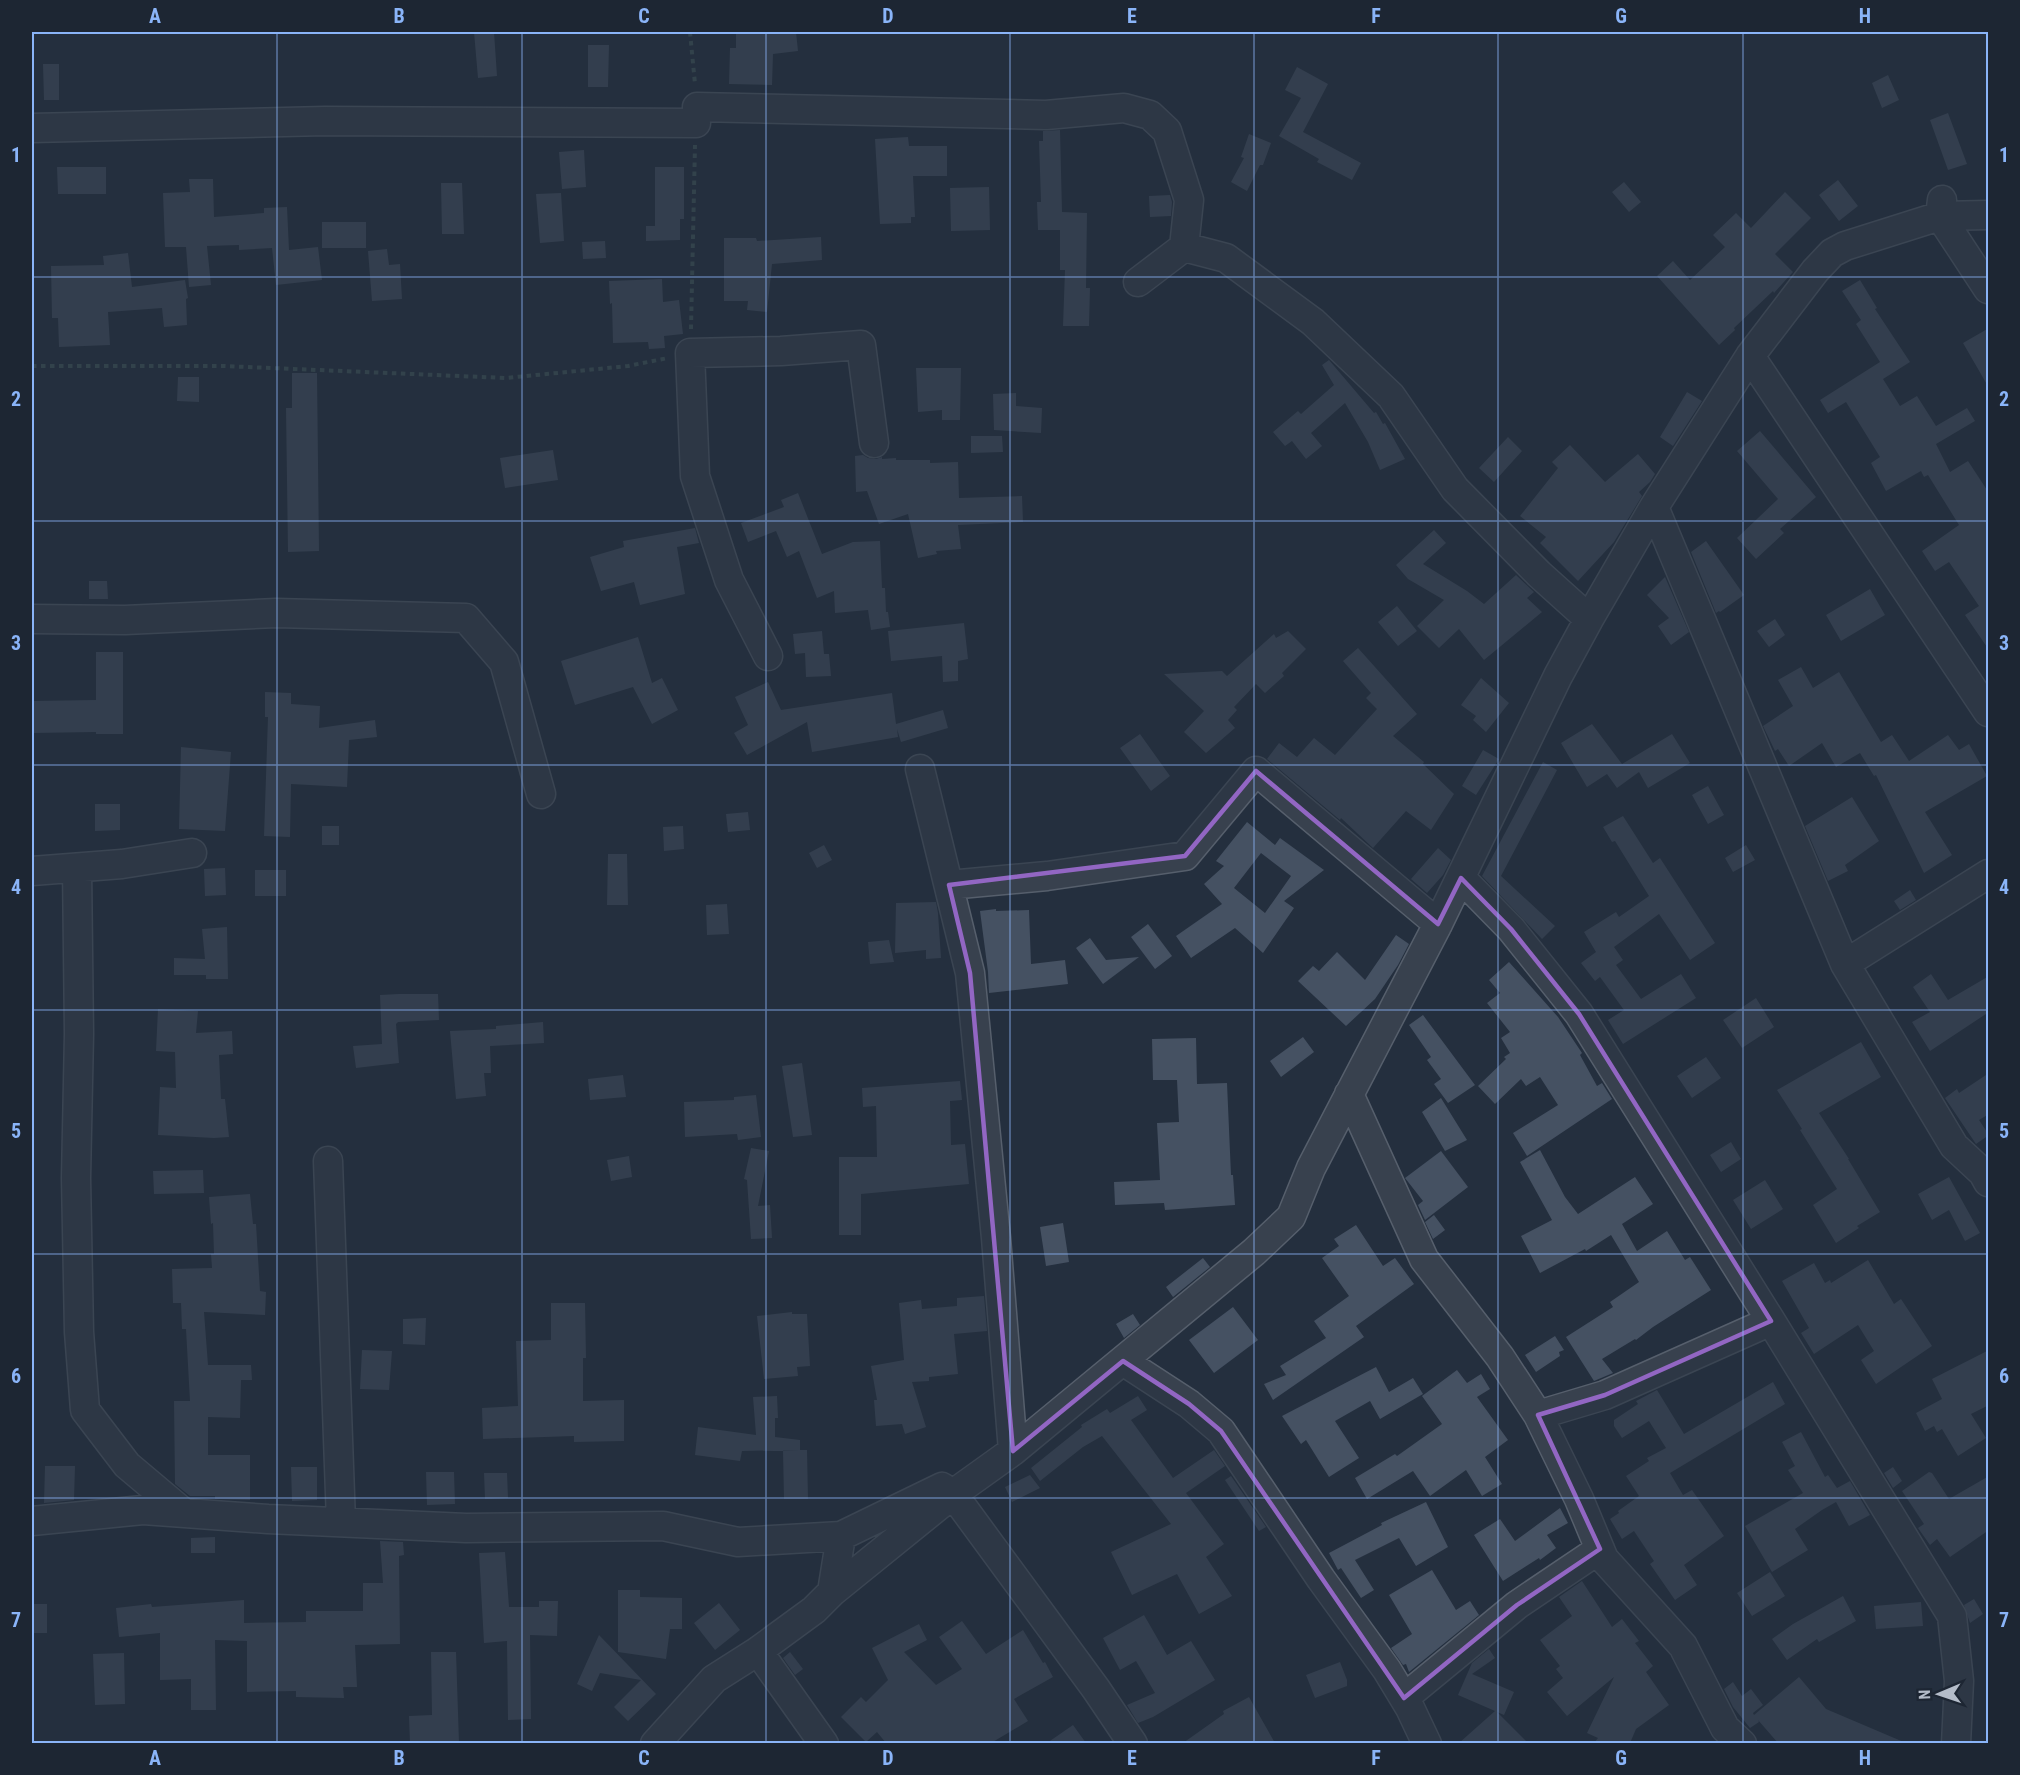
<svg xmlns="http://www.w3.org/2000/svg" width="2020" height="1775" font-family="'Roboto Condensed',sans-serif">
  <rect width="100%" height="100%" fill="#242f3e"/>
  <path fill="#455162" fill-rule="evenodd" d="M474 32H494L497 76 478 78Z
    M736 32H796L798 51 773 54 772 85 729 84 730 48H736Z
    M588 45H609L608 87H588Z
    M43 64H59V100H44Z
    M1297 67 1328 84 1303 132 1361 163 1352 180 1317 162 1319 159 1279 136 1301 98 1285 90Z
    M1888 75 1899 100 1882 108 1872 83Z
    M1948 113 1967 164 1948 170 1930 120Z
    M1060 130 1062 212 1087 213 1086 288H1090L1089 326H1063L1065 270H1060V230H1038L1037 202H1041L1039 141H1043V131Z
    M1249 134 1271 143 1263 165H1260L1247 191 1231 182 1244 158 1241 157Z
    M908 137 909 146H947V176H913L915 217H911V223L880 224 875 139Z
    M584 150 586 187 562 189 559 152Z
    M57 167H106V194H58Z
    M655 167H684V219H680V240L646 241V226H655Z
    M189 179H213L214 217 264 213V208L287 207 289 250 318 247 322 280 276 285 272 248 239 250V245L207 246 211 285 189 287 186 247H165L163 193 190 192Z
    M1838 180 1858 206 1839 221 1819 195Z
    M1624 182 1641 202 1629 212 1612 192Z
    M441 183H462L464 234H442Z
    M989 187 990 230 951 231 950 188Z
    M1785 192 1811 218 1775 254 1793 272 1774 293 1773 291 1734 328 1735 330 1719 345 1657 276 1673 261 1690 280 1725 247 1713 235 1736 213 1751 228Z
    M561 193 564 241 540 243 536 194Z
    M1170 195 1172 202 1171 216 1150 217 1149 196Z
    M322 222H366V248H322Z
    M821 237 822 260 772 264 767 312 747 310 748 301H724V238H756L757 241Z
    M605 241 606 258 583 259 582 242Z
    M387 249 389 265 400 264 402 299 372 301 368 251Z
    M128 253 132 287 185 280 188 298 186 299 187 325 164 327 162 308 108 312 110 345 59 347 58 318H52L51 266 104 265 103 256Z
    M662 279 663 302 679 300 683 334 664 336 665 348 649 349 648 342 613 343 612 303 610 304 609 281Z
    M1860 280 1877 308 1875 309 1910 362 1883 379 1900 406 1917 396 1936 426 1967 408 1975 421 1936 444 1950 472 1968 461 1989 493V650L1965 615 1979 606 1949 562 1935 571 1922 551 1959 525 1928 475 1924 477 1921 471 1886 491 1871 463 1880 457 1846 402 1828 413 1820 400 1880 362 1856 324 1861 320 1842 291Z
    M1989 328V388L1963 343Z
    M1329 360 1374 413 1376 412 1383 424 1385 423 1405 459 1380 470 1368 442 1345 403 1311 433 1322 446 1306 459 1292 441 1285 446 1273 432 1298 411 1301 414 1334 385 1322 365Z
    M916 368H961L960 420H942V410L918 412Z
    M292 373H317L319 551 288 552 286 408H292Z
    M178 377H199V402L177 401Z
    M1687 392 1702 401 1673 446 1660 437Z
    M1016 393V406L1042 408 1041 433 994 430 993 394Z
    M1760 431 1816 497 1780 529 1784 533 1756 559 1737 538 1778 499 1737 451Z
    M971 436H1002L1003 452 971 453Z
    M1508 437 1522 451 1494 482 1479 468Z
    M1570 445 1605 482 1638 454 1655 474 1650 482 1639 492 1642 496 1614 542 1578 581 1540 543 1546 537 1520 516 1558 468 1552 462Z
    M553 450 558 480 505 488 500 458Z
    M863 455 868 458 876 459 882 457V459L896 458V460H930V463L958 462 959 498 1022 496 1023 522 958 525 961 549 936 551 937 554 918 558 908 514 879 524 867 491 856 492 855 456Z
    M798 493 822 554 853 542 880 541 882 588H885L886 612H888L890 627 871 630 868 610 835 613 834 591 817 598 799 551 787 557 776 531 748 542 741 523 784 507 781 500Z
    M695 528 699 543 677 547 685 594 640 605 634 582 601 591 590 557 624 547 623 541Z
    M1434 530 1446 543 1423 564 1467 591 1484 604 1516 575 1534 592 1527 598 1542 612 1484 660 1459 629 1439 648 1417 626 1444 600 1408 579 1396 565Z
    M1706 541 1744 595 1720 612 1719 611 1716 613 1691 552Z
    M1665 577 1689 632 1671 645 1658 626 1669 618 1647 595Z
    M89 581H107L108 599H89Z
    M1870 589 1885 615 1841 641 1826 615Z
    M1397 606 1417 631 1398 646 1378 622Z
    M1775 619 1785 635 1769 647 1757 631Z
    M964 623 968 659 958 661V681L943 682 942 656 891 661 888 631Z
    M822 631 824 654H829L831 676 806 677 805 653 795 654 793 634Z
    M1288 631 1306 649 1282 673 1284 676 1265 693 1256 684 1234 707 1237 710 1228 720 1235 728 1206 753 1184 732 1204 711 1164 674 1222 671 1227 676 1274 634 1276 638Z
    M638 637 652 683 662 678 678 710 652 724 633 687 575 705 561 661Z
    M1358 648 1417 714 1393 736 1424 762 1423 764 1454 794 1431 830 1406 811 1373 848 1341 818 1340 820 1267 759 1279 743 1297 757 1314 738 1335 755 1377 709 1366 698 1371 693 1343 661Z
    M96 652H123V734H96V732L32 733V701L96 700Z
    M1801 667 1813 688 1839 672 1881 742 1892 735 1909 761 1948 735 1959 750 1969 744 1987 776 1925 812 1952 855 1924 873 1876 775 1874 776 1860 753 1836 767 1822 743 1789 766 1778 749 1775 751 1763 726 1793 706 1778 680Z
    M1481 678 1509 703 1486 732 1473 720 1476 716 1461 705Z
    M768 682 781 710 892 693 896 724 943 710 948 728 901 742 897 729 898 737 812 752 807 722 747 755 734 733 748 725 735 697Z
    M265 692 291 693V704L320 706 319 728 375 720 377 737 349 740 347 787 291 784 290 837 264 836 268 717H265Z
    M1592 724 1622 764 1672 734 1690 763 1648 788 1639 772 1617 788 1607 774 1587 787 1561 743Z
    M1140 734 1170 776 1151 791 1120 748Z
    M181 747 231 752 225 831 179 829Z
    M1483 750 1499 759 1476 795 1462 786Z
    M1543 762 1557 770 1501 876 1555 926 1542 939 1482 876Z
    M1708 786 1724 815 1708 824 1692 795Z
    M1852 797 1879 841 1845 865 1848 871 1828 881 1805 826Z
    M95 804H120V830L95 831Z
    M748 812 750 830 728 832 726 814Z
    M1623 816 1653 863 1660 858 1715 943 1690 960 1659 914 1614 947 1623 960 1616 965 1641 999 1681 974 1696 998 1623 1044 1608 1020 1624 1010 1600 977 1595 981 1581 963 1596 952 1584 932 1616 912 1619 917 1649 896 1615 841 1612 842 1603 827Z
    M1247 822 1275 845 1280 838 1324 870 1284 901 1294 908 1263 953 1235 928 1191 958 1176 936 1222 904 1204 884 1224 866 1216 861ZM1261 853 1291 876 1265 913 1234 888Z
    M322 826H339V845H322Z
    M683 826 684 849 664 851 663 827Z
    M824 845 832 860 817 868 809 853Z
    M1746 845 1755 860 1733 872 1725 858Z
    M1438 848 1451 860 1443 875 1427 893 1411 879Z
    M608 854H627L628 905H607Z
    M225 868 226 895 205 896 204 869Z
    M255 870H286V896H255Z
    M1910 890 1916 900 1900 910 1894 901Z
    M936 902 938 913 941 958 926 959V950L895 953 896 903Z
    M727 904 729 934 707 935 706 905Z
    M996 909V911L1029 910 1031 964 1065 960 1068 984 989 993 988 972 980 911Z
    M1148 924 1172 956 1155 969 1131 937Z
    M227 927 228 979H206V975H174V958L205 959 202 929Z
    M1396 935 1409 944 1398 965 1375 999 1346 1026 1298 981 1313 966 1319 971 1337 952 1365 980Z
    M1090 938 1106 960 1139 957 1103 984 1076 948Z
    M889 940 894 962 870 964 868 942Z
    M1509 962 1558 1017 1582 1053 1580 1055 1597 1086 1602 1083 1612 1099 1527 1156 1513 1133 1558 1105 1540 1077 1526 1086 1521 1079 1495 1104 1478 1086 1506 1059 1504 1057 1510 1053 1501 1038 1510 1032 1487 1003 1500 993 1489 980Z
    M1931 974 1948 1000 1989 976V1012L1930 1051 1912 1022 1930 1012 1913 987Z
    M399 994H438L439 1020 398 1022 396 1024 399 1063 356 1068 353 1046 382 1044 380 995Z
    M1756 998 1774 1027 1742 1048 1723 1020Z
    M158 1009 198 1011 196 1033 232 1031 233 1054 219 1055 221 1099H225L229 1137 214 1138 158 1135 160 1087 176 1088 175 1052 156 1051Z
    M1423 1015 1475 1085 1448 1103 1434 1084 1441 1079 1427 1060 1431 1057 1409 1025Z
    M543 1022 544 1043 490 1046 491 1073H484L486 1096 456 1099 450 1031 496 1029V1026Z
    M1303 1037 1314 1052 1281 1077 1270 1061Z
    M1196 1038 1197 1084 1227 1083 1231 1175H1233L1235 1205 1165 1210 1164 1203 1115 1205 1114 1182 1160 1180 1157 1123 1179 1122 1177 1080H1153L1152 1039Z
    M1861 1042 1881 1077 1819 1113 1849 1159H1848L1880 1212 1857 1226 1859 1228 1836 1243 1813 1205 1837 1189 1800 1130 1802 1129 1777 1090Z
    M1706 1057 1721 1078 1692 1098 1677 1076Z
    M802 1063 812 1135 793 1137 782 1066Z
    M1989 1073V1114L1979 1120 1989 1135 1976 1144 1945 1098 1957 1089 1959 1093Z
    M623 1075 626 1097 590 1100 588 1079Z
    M960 1081 962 1100 950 1101 951 1145 965 1144 969 1184 861 1194V1235H839V1157H877L876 1106 863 1107 862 1088Z
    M756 1095 761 1137 738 1140 737 1134 685 1137 684 1102 734 1100V1097Z
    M1441 1098 1467 1140 1445 1151 1422 1112Z
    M1731 1142 1741 1159 1721 1172 1710 1155Z
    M751 1148 769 1151 758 1206 770 1205 772 1238 751 1239 747 1180 744 1179Z
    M1540 1150 1565 1197 1578 1214 1635 1177 1653 1204 1622 1224 1637 1251 1667 1231 1685 1260 1690 1257 1711 1290 1653 1327 1636 1340 1635 1339 1602 1359 1613 1373 1594 1381 1566 1337 1613 1307 1610 1302 1639 1282 1611 1235 1586 1251 1585 1249 1540 1273 1521 1236 1552 1220 1520 1162Z
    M1441 1151 1468 1187 1425 1220 1418 1205 1423 1201 1405 1178Z
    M629 1156 632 1177 611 1181 607 1160Z
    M203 1170 204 1193 154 1194 153 1171Z
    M1949 1177 1980 1233 1965 1241 1949 1210 1932 1220 1918 1194Z
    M1765 1180 1783 1209 1751 1229 1733 1200Z
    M250 1194 253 1224H256L260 1291 266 1292 265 1315 204 1312 208 1365H251L252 1380H241L240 1418 208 1417V1455H250V1500L215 1499V1496H190L175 1484 174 1401H190L186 1329H182L181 1303H173L172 1269 212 1268 211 1254H214L213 1223 211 1224 209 1197Z
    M1434 1215 1445 1230 1433 1239 1425 1222Z
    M1063 1223 1069 1262 1046 1266 1040 1227Z
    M1356 1225 1383 1266 1395 1258 1414 1284 1356 1326 1364 1337 1273 1400 1264 1384 1286 1375 1280 1366 1326 1338 1314 1321 1349 1296 1322 1258 1339 1246 1334 1239Z
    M1203 1258 1210 1267 1173 1297 1166 1287Z
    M1868 1260 1894 1304 1901 1299 1932 1346 1876 1384 1861 1360 1874 1351 1858 1325 1814 1354 1801 1333 1809 1328 1782 1281 1814 1263 1825 1283 1830 1280 1831 1283Z
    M984 1296 987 1331 954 1334 958 1374 929 1377V1381L912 1382 926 1427 905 1434 902 1424 876 1426 874 1400H877L871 1366 904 1360 899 1303 921 1300 922 1309 957 1306V1298Z
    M551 1303H585L586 1358H583V1401L624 1400V1441L574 1442V1436L483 1439 482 1408 518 1406 516 1341 551 1340Z
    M1233 1307 1258 1340 1214 1373 1189 1340Z
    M792 1312V1314H807L810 1366 797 1367 798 1376 764 1379 757 1316Z
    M1133 1314 1140 1325 1124 1338 1116 1324Z
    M426 1318 425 1345 403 1344V1319Z
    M1555 1336 1564 1350 1559 1352 1560 1356 1536 1372 1525 1355Z
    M362 1350 392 1351 389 1390 360 1389Z
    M1989 1350V1405L1971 1414 1986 1438 1958 1456 1942 1429 1937 1432 1934 1426 1925 1431 1916 1413 1942 1399 1932 1379Z
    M1376 1367 1389 1392 1413 1378 1423 1394 1380 1419 1370 1401 1335 1421 1359 1458 1329 1477 1306 1440 1301 1444 1282 1416Z
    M1457 1370 1467 1383 1481 1374 1490 1389 1477 1397 1508 1440 1485 1457 1502 1484 1482 1496 1466 1470 1430 1496 1413 1471 1367 1499 1355 1478 1395 1454 1397 1456 1442 1424 1422 1396Z
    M1773 1382 1785 1404 1670 1473 1683 1495 1692 1490 1724 1536 1684 1565 1697 1585 1675 1600 1650 1564 1654 1561 1634 1531 1622 1539 1610 1519 1619 1513 1618 1511 1639 1496 1626 1476 1649 1461 1647 1458 1666 1448 1649 1421 1622 1438 1614 1426V1420L1638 1404 1636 1401 1657 1390 1684 1434Z
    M777 1396 778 1418H775V1437L800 1440V1450L742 1451 740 1461 695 1455 698 1427 756 1435 753 1397Z
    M1138 1396 1147 1410 1131 1420 1173 1478 1214 1450 1225 1466 1186 1493 1224 1544 1206 1557 1232 1596 1199 1614 1177 1574 1132 1595 1111 1552 1171 1524 1102 1436 1083 1447 1040 1481 1031 1468 1082 1427 1081 1425 1107 1409 1110 1413Z
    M1801 1432 1825 1477 1828 1475 1837 1488 1850 1481 1870 1515 1849 1526 1836 1502 1822 1510 1795 1529 1808 1550 1772 1572 1745 1526 1803 1493 1788 1470 1795 1466 1782 1442Z
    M783 1450H807L808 1499H784Z
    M45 1466H75L74 1500 44 1503Z
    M291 1467H317V1500L292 1501Z
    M1893 1467 1902 1481 1893 1488 1884 1473Z
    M426 1472H454L455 1504 427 1505Z
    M1929 1472 1932 1473 1949 1499 1989 1476V1530L1950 1557 1937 1539 1930 1545 1918 1528 1924 1524 1902 1491Z
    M484 1473H507L508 1498 485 1499Z
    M1030 1475 1040 1488 1012 1502 1005 1487Z
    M1231 1476 1266 1527 1259 1531 1225 1480Z
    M1426 1502 1448 1547 1416 1566 1399 1538 1355 1560 1374 1590 1361 1598 1341 1568 1338 1570 1329 1553 1382 1525 1381 1523Z
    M1560 1508 1568 1523 1547 1535 1556 1548 1540 1560 1539 1558 1503 1581 1474 1535 1500 1519 1515 1541Z
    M215 1537V1553H191V1538Z
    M380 1541 403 1542 404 1555 399 1556 400 1644 355 1645 357 1687H343L344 1698 296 1697V1691L247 1692V1641L215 1640 216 1710H191V1679L160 1680V1633L119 1637 116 1608 151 1604 152 1607 244 1600V1623L306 1622V1611H363V1583H383Z
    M505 1552 509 1607H539V1601H558L557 1636 530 1635 531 1719 508 1720 507 1641 484 1643 479 1553Z
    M1432 1570 1456 1610 1470 1601 1479 1615 1409 1672 1406 1664 1403 1665 1391 1648 1412 1634 1389 1595Z
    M1770 1572 1785 1596 1752 1616 1737 1593Z
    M1582 1581 1612 1627 1622 1619 1639 1641 1635 1643 1653 1666 1646 1672 1669 1705 1636 1729 1630 1743H1594L1598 1738 1587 1733 1614 1677 1567 1716 1547 1692 1563 1678 1556 1669 1560 1666 1540 1640 1572 1616 1559 1597Z
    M618 1590H640V1597L682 1598V1629H670L666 1659 618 1652Z
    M1843 1596 1856 1621 1819 1642 1817 1639 1787 1660 1772 1639 1793 1624Z
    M1974 1599 1983 1614 1970 1623 1964 1605Z
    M1921 1602 1923 1626 1876 1629 1874 1606Z
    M719 1603 740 1630 715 1650 694 1623Z
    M32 1604H47V1633H32Z
    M1144 1615 1167 1655 1191 1641 1215 1680 1153 1717 1138 1723 1127 1705 1155 1693 1136 1661 1120 1670 1103 1638Z
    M962 1621 986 1654 1023 1630 1043 1663 1045 1662 1053 1677 1014 1699 1028 1721 991 1743H886L877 1732 866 1742 841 1717 861 1697 866 1702 888 1680 872 1648 919 1624 927 1640 904 1652 936 1685 962 1669 939 1637Z
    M599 1635 656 1694 628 1721 614 1707 641 1680 600 1673 592 1691 577 1684Z
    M1489 1649 1495 1658 1472 1674 1514 1692 1504 1715 1497 1712 1528 1743H1459L1495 1711 1458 1695 1472 1663Z
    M431 1652H456L459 1743H410L409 1716 432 1715Z
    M790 1652 803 1669 795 1675 783 1658Z
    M124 1653 125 1704 95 1705 93 1654Z
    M1340 1662 1347 1680V1686L1315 1698 1306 1675Z
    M1799 1677 1826 1709 1906 1743H1778L1758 1720 1759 1722 1750 1728 1733 1707 1724 1689 1733 1682 1742 1696 1751 1689 1763 1705 1753 1713 1754 1715Z
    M1249 1697 1275 1743H1183L1224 1714 1223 1711Z
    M1073 1725 1086 1743H1047Z"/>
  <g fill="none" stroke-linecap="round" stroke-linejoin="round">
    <g stroke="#565f6c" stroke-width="31">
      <path id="minor" d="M697 107 1046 115 1124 108 1150 115 1167 131 1189 200 1184 247
        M32 128 325 121 696 123
        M1942 200 1940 216 1988 289
        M1138 282 1184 247 1226 258 1313 322 1391 396 1455 489 1539 574 1589 619
        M1750 356 1988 712
        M1654 507 1845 964 1954 1146 1983 1173 1988 1182
        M32 619 125 620 276 613 466 618 504 662 541 794
        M768 656 729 580 695 476 690 353 781 351 861 345 874 443
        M920 769 970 973 996 1238 1013 1451
        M77 868 79 1034 76 1178 79 1332 85 1410 127 1465 184 1513
        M32 871 122 864 192 853
        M1461 878 1511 929 1579 1014 1771 1321 1952 1616 1959 1681 1956 1744
        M949 885 1047 876 1185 856 1256 771 1438 924
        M1845 964 1988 874
        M1349 1094 1424 1259 1500 1357 1538 1415 1579 1499 1604 1559 1683 1646 1725 1728 1742 1744
        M328 1161 341 1522
        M1123 1361 1189 1404 1221 1431 1321 1579 1387 1670 1410 1708 1427 1744
        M1538 1415 1605 1395 1771 1321
        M32 1521 143 1510 268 1519 466 1528 663 1526 738 1542 841 1536 942 1487 953 1494 1096 1689 1133 1744
        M832 1592 841 1536
        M758 1651 824 1744
        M1404 1698 1517 1605 1600 1549
        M655 1744 714 1679 758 1651 814 1610 832 1592 953 1494 1013 1451 1254 1252 1291 1217 1311 1168 1438 924 1558 676 1589 619 1654 507 1750 356 1815 271 1832 253 1845 246 1940 216 1988 215"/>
    </g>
    <path stroke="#44595c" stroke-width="4" stroke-dasharray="4.5 4.5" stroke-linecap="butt" d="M690 32 695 84
      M691 329 695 145
      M32 366H224L506 378 628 366 668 358"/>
    <use href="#minor" stroke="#38414e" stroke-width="28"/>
  </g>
  <path d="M0 0H2020V1775H0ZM1256 771 1438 924 1461 878 1511 929 1579 1014 1771 1321 1605 1395 1538 1415 1600 1549 1517 1605 1404 1698 1221 1431 1189 1404 1123 1361 1013 1451 970 973 949 885 1185 856Z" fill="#242f3e" fill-opacity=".55" fill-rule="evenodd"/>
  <path fill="none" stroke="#9266c3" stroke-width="4.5" stroke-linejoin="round" d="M1256 771 1438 924 1461 878 1511 929 1579 1014 1771 1321 1605 1395 1538 1415 1600 1549 1517 1605 1404 1698 1221 1431 1189 1404 1123 1361 1013 1451 970 973 949 885 1185 856Z"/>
  <path fill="none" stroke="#8ab4f8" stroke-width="1.5" stroke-opacity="0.55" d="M277 32V1744M522 32V1744M766 32V1744M1010 32V1744M1254 32V1744M1498 32V1744M1743 32V1744M32 277H1988M32 521H1988M32 765H1988M32 1010H1988M32 1254H1988M32 1498H1988"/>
  <rect width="2020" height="1775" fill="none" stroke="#1d2633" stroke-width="66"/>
  <g transform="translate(1939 1694) rotate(268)" stroke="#1d2633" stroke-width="4.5" paint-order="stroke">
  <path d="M0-4.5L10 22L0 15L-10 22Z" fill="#b4bcc9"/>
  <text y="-9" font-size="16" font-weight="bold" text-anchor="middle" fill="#b4bcc9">N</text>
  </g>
  <rect x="33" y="33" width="1954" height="1709" fill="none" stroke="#8ab4f8" stroke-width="2"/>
  <g font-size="20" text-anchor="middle" font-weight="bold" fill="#8ab4f8">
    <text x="155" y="23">A</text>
    <text x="399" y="23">B</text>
    <text x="644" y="23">C</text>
    <text x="888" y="23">D</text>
    <text x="1132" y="23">E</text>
    <text x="1376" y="23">F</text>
    <text x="1621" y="23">G</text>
    <text x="1865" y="23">H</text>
    <text x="16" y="162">1</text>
    <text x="2004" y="162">1</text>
    <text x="16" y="406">2</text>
    <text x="2004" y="406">2</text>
    <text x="16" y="650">3</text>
    <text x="2004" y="650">3</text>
    <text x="16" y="894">4</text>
    <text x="2004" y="894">4</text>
    <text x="16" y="1138">5</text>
    <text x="2004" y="1138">5</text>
    <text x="16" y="1383">6</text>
    <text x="2004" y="1383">6</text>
    <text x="16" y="1627">7</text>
    <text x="2004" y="1627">7</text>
    <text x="155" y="1765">A</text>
    <text x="399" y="1765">B</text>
    <text x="644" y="1765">C</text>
    <text x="888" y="1765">D</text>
    <text x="1132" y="1765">E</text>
    <text x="1376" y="1765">F</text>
    <text x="1621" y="1765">G</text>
    <text x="1865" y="1765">H</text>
  </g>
</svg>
